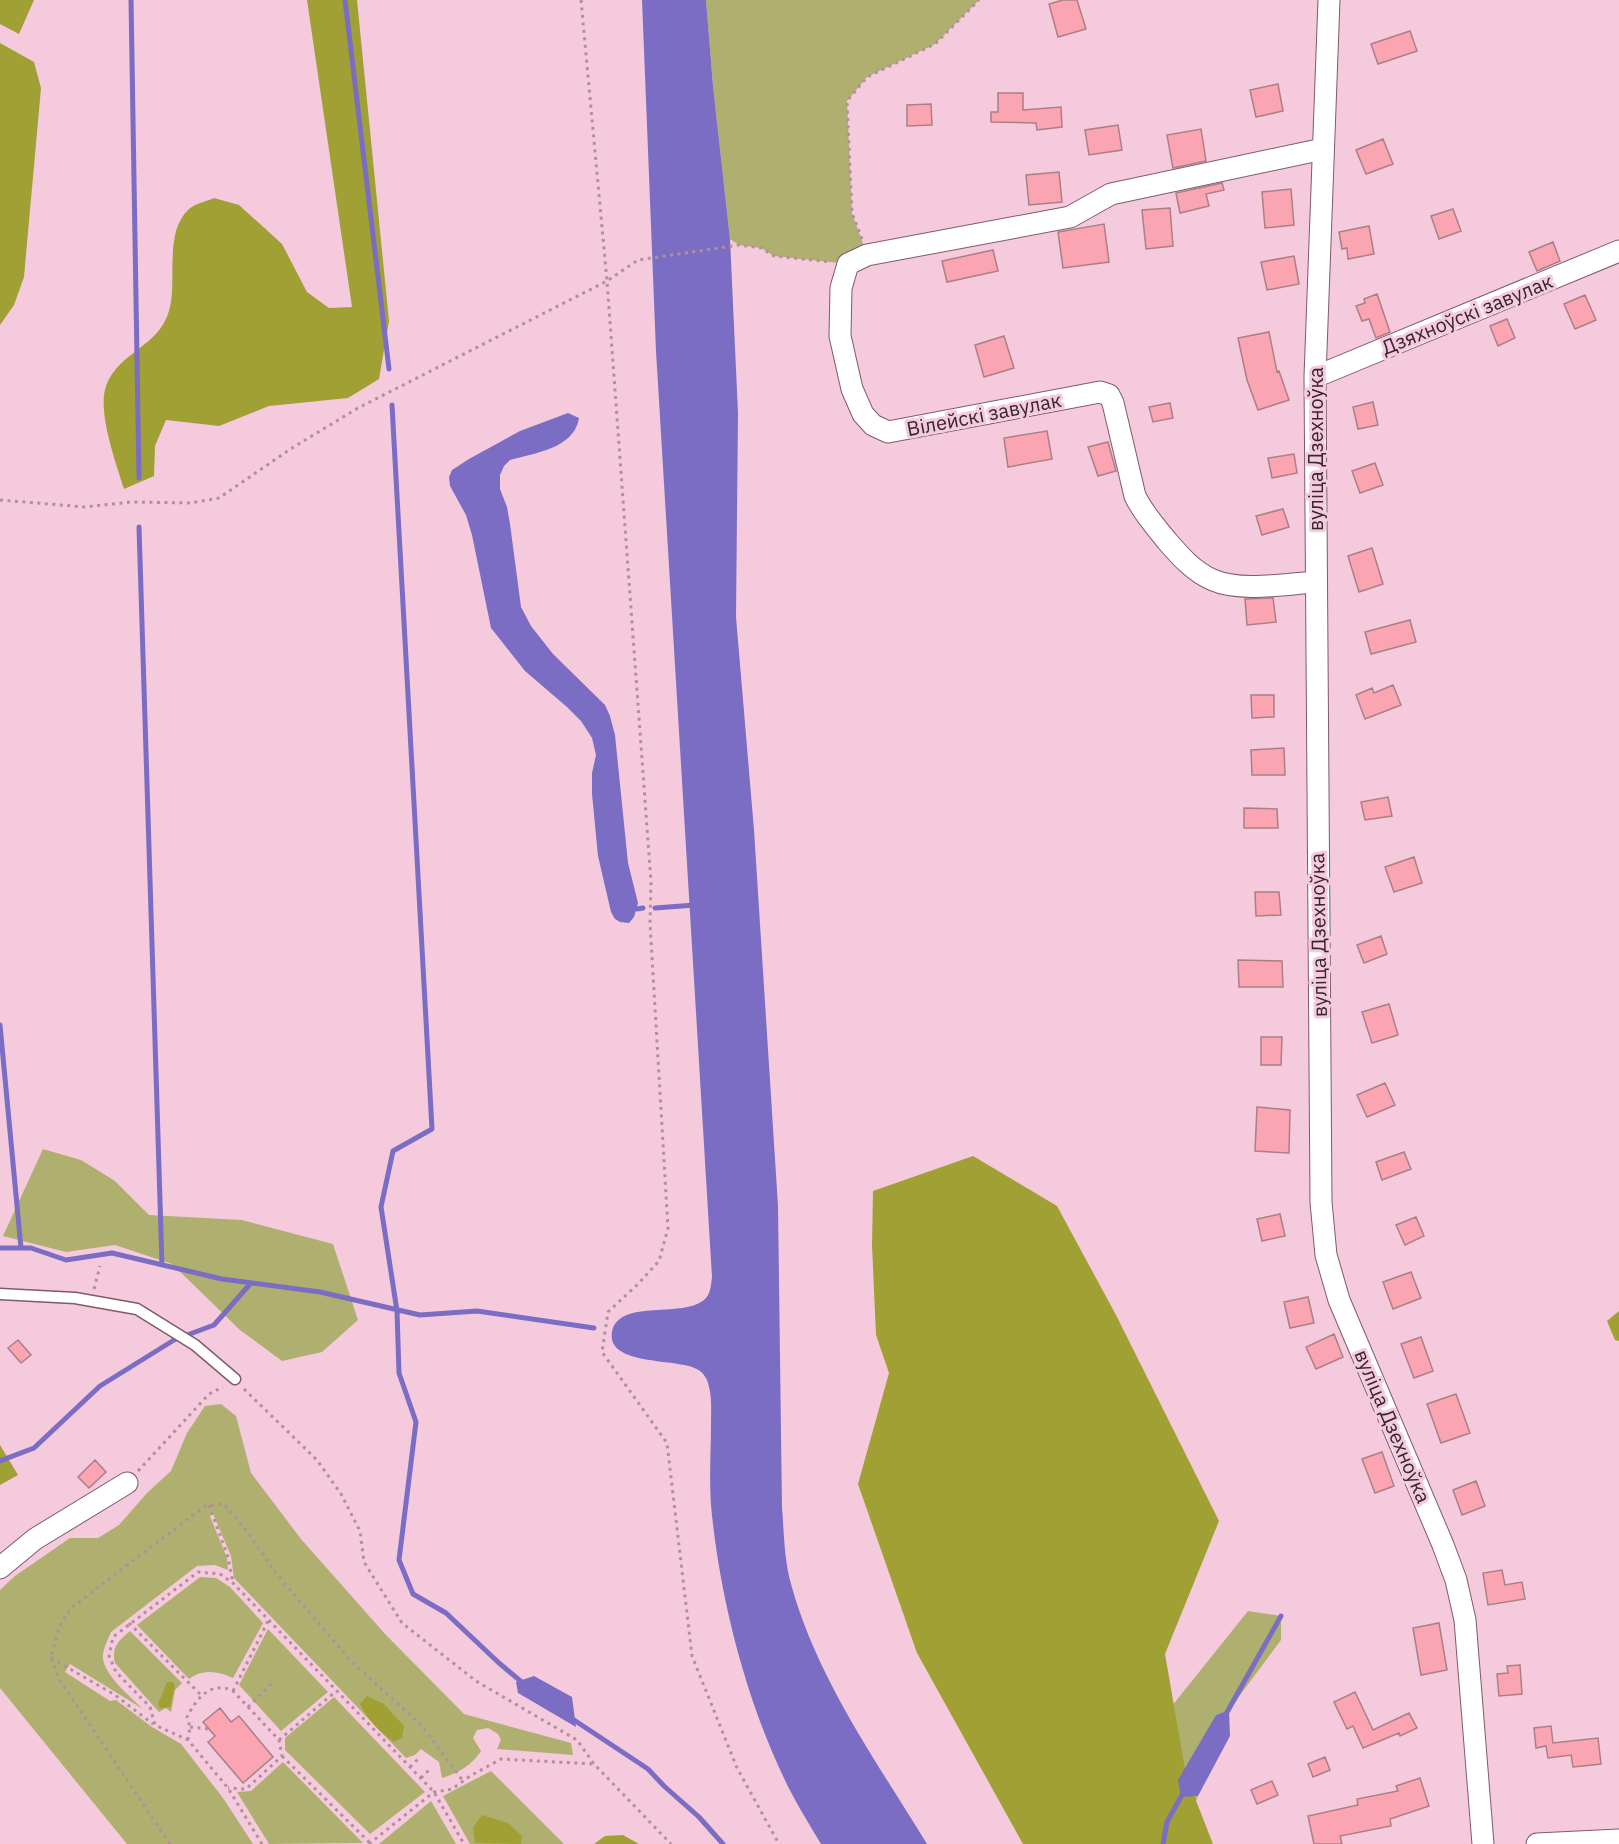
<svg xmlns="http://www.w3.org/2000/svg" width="1619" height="1844" font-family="'IBM Plex Sans',sans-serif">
  <rect width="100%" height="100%" fill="#f5cadd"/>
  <path fill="#afb06f" d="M706 0H979L935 44 867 77 847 101 852 213 867 255 848 264 774 256 761 248 739 245 730 239 713 86Z
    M43 1149 81 1160 115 1181 149 1215 242 1220 333 1244 358 1320 322 1352 282 1361 240 1330 172 1264 115 1245 66 1252 3 1236Z
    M221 1404 236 1416 251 1473 301 1539 385 1634 464 1714 571 1743 573 1755 497 1749 501 1740 498 1734 488 1728 477 1730 473 1738 481 1751C472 1765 458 1773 442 1778L439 1762 421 1749 415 1755 406 1758 234 1578 231 1556 213 1514 210 1516 227 1558 228 1570 215 1565 197 1566 111 1632C108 1639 104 1647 103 1655 101 1673 131 1697 143 1709L70 1664 65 1672 110 1701 116 1700 152 1727 181 1744 223 1798 253 1844H127L0 1688V1590L15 1576 70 1538H98L119 1525 147 1493 171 1471 187 1433 205 1406Z
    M200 1577 216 1578 230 1587 263 1623 233 1678C217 1671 203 1669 189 1679L137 1625Z
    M1248 1611 1281 1616V1640L1229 1710 1216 1715 1181 1797 1198 1796 1183 1833 1151 1732Z
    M268 1629 328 1692 281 1731 239 1685Z
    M130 1631 182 1683 175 1690 171 1712 166 1708 159 1712 115 1663C111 1648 118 1641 130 1631Z
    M334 1697 425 1792 370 1834 285 1750V1738Z
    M283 1762 363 1843 269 1844 237 1792 251 1791Z
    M491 1771 564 1844H470L443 1796Z
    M431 1801 456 1844H379Z"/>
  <path fill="#a0a034" d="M0 0H34L19 34 0 24Z
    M307 0H357L389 321 379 379 348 398 269 406 219 426 166 420 155 446 154 476 124 489C116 463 97 412 106 386 119 351 158 348 169 311 178 281 163 233 189 209 195 204 207 201 214 198L239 205 282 244 307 292 329 308 352 307Z
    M0 43 34 62 41 88 24 277 14 305 0 325Z
    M973 1156 1057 1206 1116 1315 1219 1521 1165 1654 1186 1775 1213 1844H1023L917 1653 858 1484 889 1373 876 1335 872 1245 873 1191Z
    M1619 1311V1341L1615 1340 1607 1321Z
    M0 1445 18 1475 0 1485Z
    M167 1682H173L175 1686 170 1707 160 1708 158 1704Z
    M367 1696 384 1704 404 1726 402 1738 394 1742C381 1734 366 1718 360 1704Z
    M482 1815 508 1823 522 1836 521 1844 475 1843 473 1827Z
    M623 1835 639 1844H594L605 1836Z"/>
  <path fill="#7b6dc3" d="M642 0H706L713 86 730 239 738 413 736 617 754 830 778 1206 782 1507C784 1532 784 1559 791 1584 817 1679 877 1762 927 1844H821C808 1822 794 1800 783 1776 745 1696 719 1594 711 1505 709 1478 711 1450 711 1423 711 1411 712 1398 709 1387 708 1381 705 1375 700 1371 683 1357 606 1368 612 1332 619 1297 686 1320 706 1298 711 1292 711 1284 712 1277L656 351Z
    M568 413 579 418C574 449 534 453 510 460L504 466 500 475V489L507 507 510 524 521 607 531 626 553 654 605 705 610 716 615 735 628 863 638 903 634 917 629 923 620 922 615 919 611 912 598 856 592 794V773L596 755 592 738 581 721 567 707 525 671 491 628 472 535 466 515 450 486 449 477 452 470 469 459 520 431Z
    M534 1676 572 1697 576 1727 518 1693 516 1682Z
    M1229 1710 1230 1736 1198 1796 1181 1797 1178 1780 1216 1715Z"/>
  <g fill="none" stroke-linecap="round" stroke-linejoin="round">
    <path stroke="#7b6dc3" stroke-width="5" d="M131 0 139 478
      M345 0 389 369
      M392 405 432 1129 393 1151 381 1207 397 1311 399 1373 416 1422 399 1560 413 1594 446 1613 499 1663 524 1684
      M139 527 162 1265
      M655 908 695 905
      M637 909 643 908
      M0 1025 21 1248
      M0 1248H31L66 1260 112 1253 222 1279 320 1292 420 1315 477 1311 594 1328
      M0 1461 34 1448 100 1386 174 1340 214 1325 251 1283
      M1226 1714 1281 1616
      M571 1718 648 1769 664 1786 699 1817 723 1844
      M1163 1844 1167 1822 1183 1793"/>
  </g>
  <path fill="#fba5b3" stroke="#aa7f85" stroke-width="1.5" d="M1063 0H1077L1086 29 1058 37 1049 4Z
    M1410 31 1417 51 1378 64 1371 44Z
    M1278 84 1283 111 1256 117 1250 90Z
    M998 93H1023V110L1061 107 1062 127 1037 130 1036 123 991 122V112H998Z
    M931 104 932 125 907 126V105Z
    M1118 125 1122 150 1089 155 1085 130Z
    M1201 129 1206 161 1173 168 1167 135Z
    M1383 139 1393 164 1366 174 1356 150Z
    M1059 172 1062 202 1029 205 1026 175Z
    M1222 183 1224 190 1206 194 1209 206 1180 213 1176 193Z
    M1291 189 1294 225 1265 228 1262 192Z
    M1170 208 1173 246 1146 249 1142 210Z
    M1453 209 1461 231 1439 239 1431 216Z
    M1104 224 1109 262 1063 268 1058 232Z
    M1369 226 1374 254 1348 259 1347 248 1342 249 1339 232Z
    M1553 242 1560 261 1537 271 1529 252Z
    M993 250 998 271 947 282 942 261Z
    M1294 256 1299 284 1267 290 1261 262Z
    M1377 294 1390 332 1376 338 1369 319 1362 321 1356 306 1365 303 1364 299Z
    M1585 295 1596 320 1575 329 1564 304Z
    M1507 319 1515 338 1498 346 1490 326Z
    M1269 332 1277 372 1279 371 1289 400 1258 410 1247 380 1238 338Z
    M1004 336 1014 368 984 377 975 345Z
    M1373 402 1378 425 1358 429 1353 407Z
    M1170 403 1173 418 1153 422 1149 407Z
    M1047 431 1052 459 1008 467 1004 438Z
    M1108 442 1116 471 1098 476 1088 447Z
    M1294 454 1297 473 1272 478 1268 458Z
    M1375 463 1383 485 1360 493 1352 471Z
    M1283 509 1289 527 1262 535 1256 516Z
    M1372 548 1383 584 1359 592 1348 556Z
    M1273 598 1276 622 1247 625 1245 599Z
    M1410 620 1416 642 1371 654 1365 632Z
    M1393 685 1401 705 1365 719 1356 695 1372 688 1374 693Z
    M1251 695H1274V717L1252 718Z
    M1284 748 1285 775H1252L1251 750Z
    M1388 797 1392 816 1365 820 1361 802Z
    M1244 808 1277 809 1278 828H1244Z
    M1414 857 1422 883 1394 892 1385 867Z
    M1255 892H1279L1281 915 1256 916Z
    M1381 936 1387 954 1364 963 1357 945Z
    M1238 960 1282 961 1283 987H1239Z
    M1389 1004 1398 1035 1372 1043 1362 1012Z
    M1261 1037H1282L1281 1065H1261Z
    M1385 1083 1395 1105 1367 1117 1357 1095Z
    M1257 1107 1290 1110 1289 1153 1255 1151Z
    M1404 1152 1411 1169 1382 1180 1376 1162Z
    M1280 1214 1285 1236 1262 1241 1257 1219Z
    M1416 1217 1424 1236 1405 1245 1396 1225Z
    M1411 1272 1421 1298 1393 1309 1383 1282Z
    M1308 1297 1314 1323 1290 1328 1284 1302Z
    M1334 1334 1343 1357 1316 1369 1306 1347Z
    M1421 1337 1433 1371 1414 1378 1401 1344Z
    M18 1340 31 1355 21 1363 8 1348Z
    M1456 1394 1470 1433 1441 1443 1427 1404Z
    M1382 1452 1394 1486 1375 1493 1362 1459Z
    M95 1460 106 1472 89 1488 78 1477Z
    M1476 1481 1485 1506 1462 1515 1453 1490Z
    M1502 1570 1505 1585 1522 1582 1525 1599 1488 1605 1483 1573Z
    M1439 1623 1447 1670 1421 1675 1413 1628Z
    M1520 1665 1522 1694 1499 1696 1497 1674 1508 1673 1507 1666Z
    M1355 1692 1373 1730 1409 1713 1417 1728 1400 1736 1399 1733 1363 1748 1353 1726 1347 1729 1334 1702Z
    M220 1708 231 1722 239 1716 273 1757 243 1783 208 1742 215 1736 203 1722Z
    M1551 1726 1553 1743 1598 1738 1601 1764 1573 1767 1571 1755 1548 1758 1546 1746 1536 1748 1534 1728Z
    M1325 1757 1330 1770 1313 1777 1308 1764Z
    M1420 1778 1429 1806 1390 1819 1391 1826 1340 1836 1342 1844H1314L1308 1816 1358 1805 1357 1799 1398 1791 1396 1786Z
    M1272 1781 1278 1795 1257 1804 1251 1790Z"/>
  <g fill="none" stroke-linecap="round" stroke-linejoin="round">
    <g stroke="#7f5a6c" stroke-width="13">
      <path id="lane" d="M0 1294 75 1298 137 1309 195 1345 235 1379"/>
    </g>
    <g stroke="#7f5a6c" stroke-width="23">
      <path id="street" d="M1329 0 1315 377 1321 1202 1326 1255 1339 1300 1443 1545 1456 1580 1465 1620 1483 1844
        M1315 377 1619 251
        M1315 582C1285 584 1240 592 1213 580 1194 572 1180 556 1167 541 1155 526 1143 513 1135 496L1113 403 1109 395 1100 392 888 432 873 425 863 414 852 389 840 336 841 288 848 264 867 255 1070 217 1111 194 1323 149
        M0 1568 35 1539 127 1483
        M1537 1844 1619 1840"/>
    </g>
    <path stroke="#b1909e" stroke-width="3" stroke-dasharray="3 4.5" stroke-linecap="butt" d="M581 0 607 281 651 882 650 923 668 1228 659 1261 638 1284 608 1312 602 1352 667 1443 692 1656 737 1768 779 1844
      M862 239 852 213 847 101 867 77 935 44 979 0
      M0 500 84 507 131 502 190 503 219 498 292 448 358 408 607 281 638 260 739 245 761 248 774 256 831 262
      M94 1289 100 1266
      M244 1389 317 1460 341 1494 360 1531 364 1562 402 1623 476 1681 577 1740 594 1764 671 1844
      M138 1471 209 1394 223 1387
      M209 1505 228 1557 233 1583
      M129 1623 202 1696
      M51 1658 115 1695 153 1724
      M233 1691 268 1621
      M248 1707 273 1682
      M190 1727 209 1729
      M188 1740 190 1727 187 1717C196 1699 211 1680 233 1691L279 1740 282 1756 246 1789 228 1788
      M279 1740 335 1692
      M282 1756 370 1843
      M410 1767 419 1758
      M421 1778 431 1768
      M170 1844 59 1679 51 1658 59 1627 71 1608 205 1506 224 1504 246 1530 275 1572 351 1661 421 1725 463 1781
      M262 1844 228 1788 188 1740 155 1725 150 1707 116 1672 109 1656 113 1637 198 1572 220 1574 233 1583 434 1792 464 1844
      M369 1844 434 1792 452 1789 470 1776 501 1759 594 1764"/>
    <use href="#lane" stroke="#fff" stroke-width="10"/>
    <use href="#street" stroke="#fff" stroke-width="21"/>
  </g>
  <g text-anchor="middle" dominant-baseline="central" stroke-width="6" stroke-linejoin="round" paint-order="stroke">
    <g font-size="20" fill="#36262d" stroke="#f5cadd">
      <text transform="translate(1467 314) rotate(-22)">Дзяхноўскі завулак</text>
      <text transform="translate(984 414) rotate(-11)">Вілейскі завулак</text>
      <text transform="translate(1315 449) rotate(-90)">вуліца Дзехноўка</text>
      <text transform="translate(1318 935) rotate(-91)">вуліца Дзехноўка</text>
      <text transform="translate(1393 1426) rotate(67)">вуліца Дзехноўка</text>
    </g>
  </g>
</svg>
